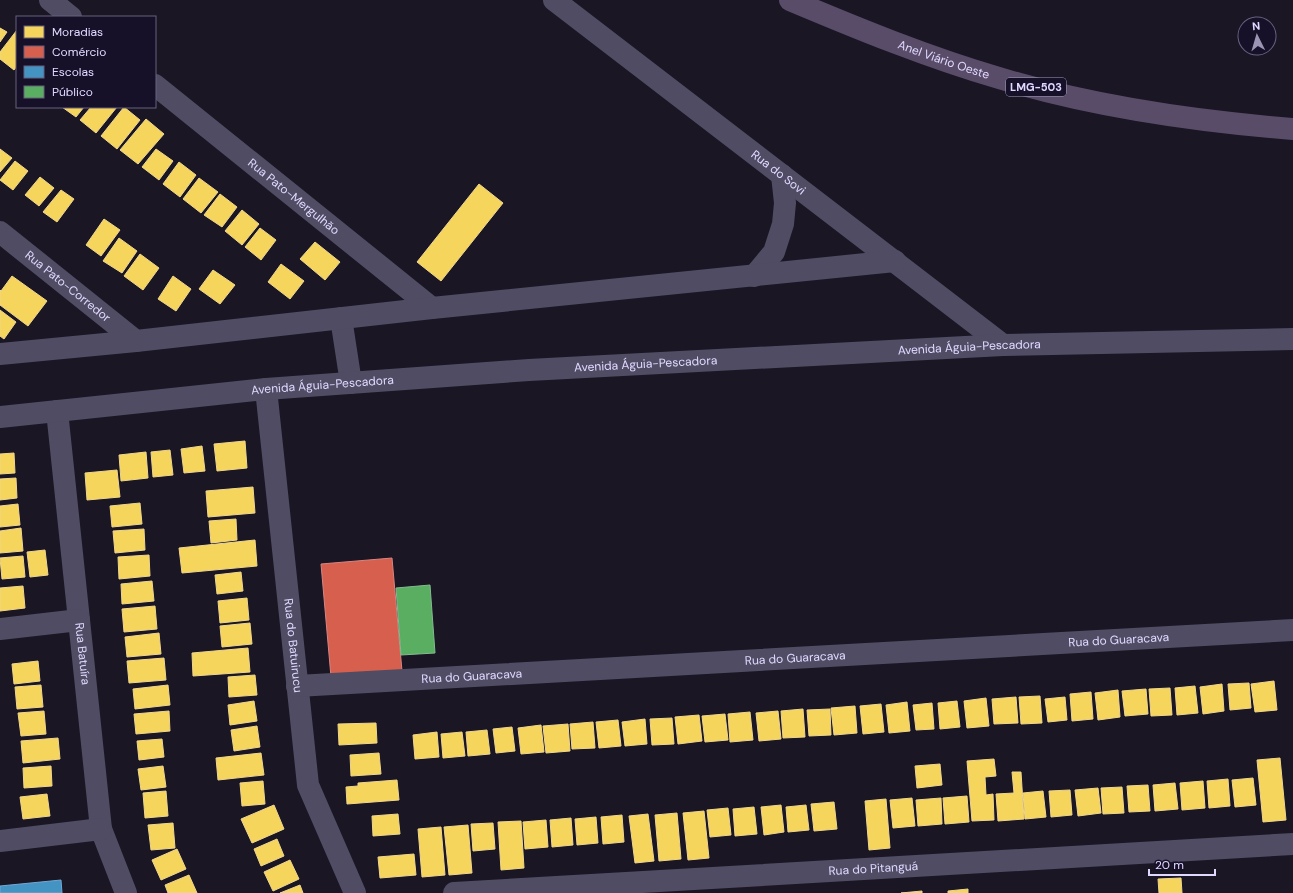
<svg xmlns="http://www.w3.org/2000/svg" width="1293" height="893" font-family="'DM Sans',sans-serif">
  <rect width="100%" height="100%" fill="#1a1623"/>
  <path fill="#f6d55c" stroke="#f0d68d" d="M0 28 7 32 0 42Z
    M17 30V66L14 70 0 59V52Z
    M62 107H84L76 117Z
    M91 107H117L96 133 80 120Z
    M124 107 140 120 117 149 101 136Z
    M146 119 164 134 138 164 120 150Z
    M0 149 12 158 0 172Z
    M156 149 173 161 159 180 142 167Z
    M15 161 28 171 13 190 0 180Z
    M179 162 196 175 180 197 163 184Z
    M40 177 54 188 39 206 25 195Z
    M199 178 218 192 201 213 183 199Z
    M479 184 503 203 441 281 417 262Z
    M61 190 74 199 57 222 43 212Z
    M220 194 237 207 222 227 204 215Z
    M242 210 259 224 242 245 225 231Z
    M104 219 120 230 101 256 86 245Z
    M260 228 276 240 261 260 245 247Z
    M119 238 137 251 122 273 103 261Z
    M315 242 340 262 325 280 300 259Z
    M140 254 159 268 143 290 124 276Z
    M281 264 304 281 290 299 268 282Z
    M213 270 235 285 220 304 199 289Z
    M12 276 47 301 28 326 0 305V290L1 291Z
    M173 276 191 289 176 311 158 299Z
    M0 310 16 322 4 339 0 336Z
    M245 441 247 468 217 471 214 444Z
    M202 446 205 471 184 473 181 449Z
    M170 450 173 475 153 477 151 452Z
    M146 452 148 478 121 481 119 455Z
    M14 453 15 473 0 474V454Z
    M117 470 120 497 87 500 85 473Z
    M16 478 17 498 0 500V479Z
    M253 487 255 513 208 517 206 491Z
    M140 503 142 524 112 527 110 506Z
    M18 504 20 525 0 527V506Z
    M236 519 237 540 211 543 209 521Z
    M21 528 23 551 0 553V531Z
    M144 529 145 550 115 553 113 531Z
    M255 540 257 566 182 573 179 548Z
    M45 550 48 575 30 577 27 552Z
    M149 555 150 576 119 579 118 557Z
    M23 556 25 577 2 579 0 558Z
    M241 572 243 591 217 594 215 575Z
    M152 581 154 601 122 604 121 584Z
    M23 586 25 608 0 611V588Z
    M247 598 249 620 220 623 218 601Z
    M155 606 157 629 124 632 122 609Z
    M250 623 252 644 222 647 220 626Z
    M159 633 161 654 127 657 125 637Z
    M248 648 250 672 193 676 192 653Z
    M164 658 166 680 129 683 127 661Z
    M38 661 40 681 14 684 12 664Z
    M255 675 257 695 229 697 228 677Z
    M1274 681 1277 710 1255 712 1251 684Z
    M1249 683 1251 708 1230 710 1228 684Z
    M1222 684 1224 711 1203 714 1200 687Z
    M41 685 43 707 17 709 15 687Z
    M168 685 170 705 135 709 133 689Z
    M1195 686 1198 713 1177 715 1175 688Z
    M1170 688 1172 715 1151 716 1149 689Z
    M1146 689 1148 714 1125 716 1122 691Z
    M1118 690 1120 717 1098 720 1095 693Z
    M1091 692 1093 719 1072 721 1070 694Z
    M1040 696 1042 723 1021 724 1019 697Z
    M1016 697 1018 723 994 724 992 699Z
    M1065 697 1067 720 1048 722 1045 699Z
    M986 698 989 726 967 728 964 701Z
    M254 701 257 721 230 725 228 705Z
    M957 701 960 727 940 729 938 703Z
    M907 702 910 731 889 733 886 705Z
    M932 703 934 729 916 730 913 705Z
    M881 704 884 732 863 734 860 706Z
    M855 706 857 733 834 735 831 708Z
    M803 709 805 737 783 738 781 711Z
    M830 709 831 735 809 736 807 710Z
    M44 711 46 734 21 736 18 713Z
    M169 711 170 731 136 734 134 714Z
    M778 711 781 739 759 741 756 713Z
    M750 712 753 740 730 742 728 714Z
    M725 714 728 740 705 742 702 716Z
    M699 715 702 741 678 744 675 717Z
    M672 718 674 744 652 745 650 719Z
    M645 719 647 744 625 746 622 722Z
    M618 720 621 746 599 748 596 722Z
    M593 722 595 748 572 749 570 724Z
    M376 723 377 743 339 745 338 724Z
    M568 724 570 751 546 753 543 726Z
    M541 725 544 752 521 754 518 728Z
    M257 726 260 747 234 751 231 730Z
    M512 727 515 751 496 753 493 729Z
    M487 730 490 754 468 756 466 732Z
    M437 732 439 757 415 759 413 735Z
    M462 732 465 756 443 758 441 734Z
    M58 738 60 759 23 763 21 741Z
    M162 739 164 757 139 760 137 741Z
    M261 753 264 775 218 780 216 758Z
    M379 753 381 774 351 776 350 755Z
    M1280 758 1286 820 1263 822 1257 760Z
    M994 759 996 776 985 777 986 795 993 794 994 820 972 821 967 761Z
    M940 764 942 785 917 788 915 766Z
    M51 766 52 786 24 788 23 768Z
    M163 766 166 787 141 790 138 769Z
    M1012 772H1021L1024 819 998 821 996 794 1014 793Z
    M1253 778 1256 805 1235 807 1232 780Z
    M1228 779 1230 806 1209 808 1207 781Z
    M397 780 399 800 347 804 346 787 358 786V783Z
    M263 781 265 804 242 806 240 783Z
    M1203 781 1205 808 1182 810 1180 783Z
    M1175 783 1178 809 1155 811 1153 785Z
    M1148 785 1150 811 1129 812 1127 786Z
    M1122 787 1124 813 1103 814 1101 788Z
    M1098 788 1101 813 1078 816 1075 790Z
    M1070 790 1072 815 1051 817 1049 791Z
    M166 791 168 816 145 818 143 793Z
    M1043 791 1046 817 1025 819 1023 793Z
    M47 794 50 816 23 819 20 797Z
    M967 796 969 822 945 824 943 798Z
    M912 798 915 826 893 828 890 800Z
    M941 798 942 824 918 826 916 800Z
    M886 799 890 848 869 850 865 801Z
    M834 802 837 829 814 831 811 804Z
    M274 805 284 829 252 843 241 819Z
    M781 805 784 832 764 835 761 807Z
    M806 805 809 830 788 832 786 807Z
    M754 807 757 834 735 836 733 809Z
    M728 808 731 835 710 837 707 810Z
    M704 811 709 858 688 860 683 813Z
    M677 813 681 859 659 861 655 815Z
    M398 814 400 834 373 836 372 816Z
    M648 814 654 861 635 863 629 816Z
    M622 815 624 842 603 844 601 817Z
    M596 817 598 843 577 845 575 819Z
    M571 818 573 845 552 847 550 820Z
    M546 820 548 847 525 849 523 822Z
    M521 821 524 868 501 870 498 822Z
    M173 823 175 848 151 850 148 825Z
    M493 823 495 849 473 851 471 824Z
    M468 825 472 873 449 875 444 827Z
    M441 827 445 875 422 877 418 829Z
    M277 839 284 856 261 866 254 849Z
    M177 849 186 869 161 880 152 860Z
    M414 854 416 875 380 878 378 857Z
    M290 860 299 879 273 891 264 872Z
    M189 875 197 893H168L165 885Z
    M1181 878 1182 893H1159L1158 879Z
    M300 885 303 893H280Z
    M968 889V893H948V891Z
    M922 891V893H901Z"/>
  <path fill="#d6604d" stroke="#d98482" d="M392 558 402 671 331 677 321 564Z"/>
  <path fill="#4393c3" stroke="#72a8d5" d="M61 880 62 893H0V886Z"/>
  <path fill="#5aae61" stroke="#82bb90" d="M430 585 435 653 401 655 396 588Z"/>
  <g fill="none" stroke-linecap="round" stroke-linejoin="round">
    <g stroke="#4f4c64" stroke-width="22">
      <path d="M50 0 71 17"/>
      <path id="s1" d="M554 0 1003 345"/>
      <path id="s2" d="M155 85 432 308"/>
      <path id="s3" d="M0 232 136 341"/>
      <path d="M754 276 774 252 783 224 785 203 782 175"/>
      <path d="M341 318 351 383"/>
      <path d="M0 354 136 341 432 308 895 261"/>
      <path id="s4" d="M266 389 308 785 355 893"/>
      <path id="s5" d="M57 411 101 829 126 893"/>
      <path id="s6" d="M0 417 266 389 529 370 1003 345 1293 339"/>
      <path d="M0 629 79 620"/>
      <path id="s7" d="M297 686 1293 630"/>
      <path d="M0 841 101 829"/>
      <path id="s8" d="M454 893 1293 844"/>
    </g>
    <path stroke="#594c69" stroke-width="22" id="s9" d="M790 0C859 29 927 57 999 78 1094 107 1194 121 1293 129"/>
  </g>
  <g text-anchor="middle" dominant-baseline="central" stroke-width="4" stroke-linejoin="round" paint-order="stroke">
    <rect fill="#171029" stroke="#a49cbf" stroke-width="1" x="1006" y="78" width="60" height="18" rx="3"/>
    <g font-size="11" font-weight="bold" fill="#e1d8ff">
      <text x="1036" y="87">LMG-503</text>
    </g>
    <g font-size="12" fill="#e1d8ff" stroke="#171029">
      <text stroke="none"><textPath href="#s9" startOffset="165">Anel Viário Oeste</textPath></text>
      <text stroke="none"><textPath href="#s1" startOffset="283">Rua do Sovi</textPath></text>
      <text stroke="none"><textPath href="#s2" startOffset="178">Rua Pato-Mergulhão</textPath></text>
      <text stroke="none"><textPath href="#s3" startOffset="87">Rua Pato-Corredor</textPath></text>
      <text stroke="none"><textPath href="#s6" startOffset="972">Avenida Águia-Pescadora</textPath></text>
      <text stroke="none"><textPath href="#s6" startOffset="648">Avenida Águia-Pescadora</textPath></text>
      <text stroke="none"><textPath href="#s6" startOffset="324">Avenida Águia-Pescadora</textPath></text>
      <text stroke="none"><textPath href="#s7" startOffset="823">Rua do Guaracava</textPath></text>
      <text stroke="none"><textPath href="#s4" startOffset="258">Rua do Batuirucu</textPath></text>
      <text stroke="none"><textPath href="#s5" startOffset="244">Rua Batuíra</textPath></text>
      <text stroke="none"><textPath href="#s7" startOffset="499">Rua do Guaracava</textPath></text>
      <text stroke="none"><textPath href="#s7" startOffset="175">Rua do Guaracava</textPath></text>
      <text stroke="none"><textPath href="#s8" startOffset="420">Rua do Pitanguá</textPath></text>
    </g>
  </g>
  <rect x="16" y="16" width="140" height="92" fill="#171029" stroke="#68607f"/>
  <rect x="24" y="26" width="20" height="12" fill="#f6d55c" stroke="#68607f"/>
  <text x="52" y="36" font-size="12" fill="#e1d8ff">Moradias</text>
  <rect x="24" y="46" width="20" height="12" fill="#d6604d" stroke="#68607f"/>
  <text x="52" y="56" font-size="12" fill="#e1d8ff">Comércio</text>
  <rect x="24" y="66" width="20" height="12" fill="#4393c3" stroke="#68607f"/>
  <text x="52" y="76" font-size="12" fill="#e1d8ff">Escolas</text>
  <rect x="24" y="86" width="20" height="12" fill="#5aae61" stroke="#68607f"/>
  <text x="52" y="96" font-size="12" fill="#e1d8ff">Público</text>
  <g transform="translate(1257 36) rotate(355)"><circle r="19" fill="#171029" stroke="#68607f"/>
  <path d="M0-3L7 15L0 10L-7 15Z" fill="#9b94b2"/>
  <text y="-6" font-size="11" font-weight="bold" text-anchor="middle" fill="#e1d8ff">N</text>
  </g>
  <path d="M1149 869v6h66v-6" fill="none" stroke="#e1d8ff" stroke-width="2"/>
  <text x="1155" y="869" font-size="12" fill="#e1d8ff" stroke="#171029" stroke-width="3" paint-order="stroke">20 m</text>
</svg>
